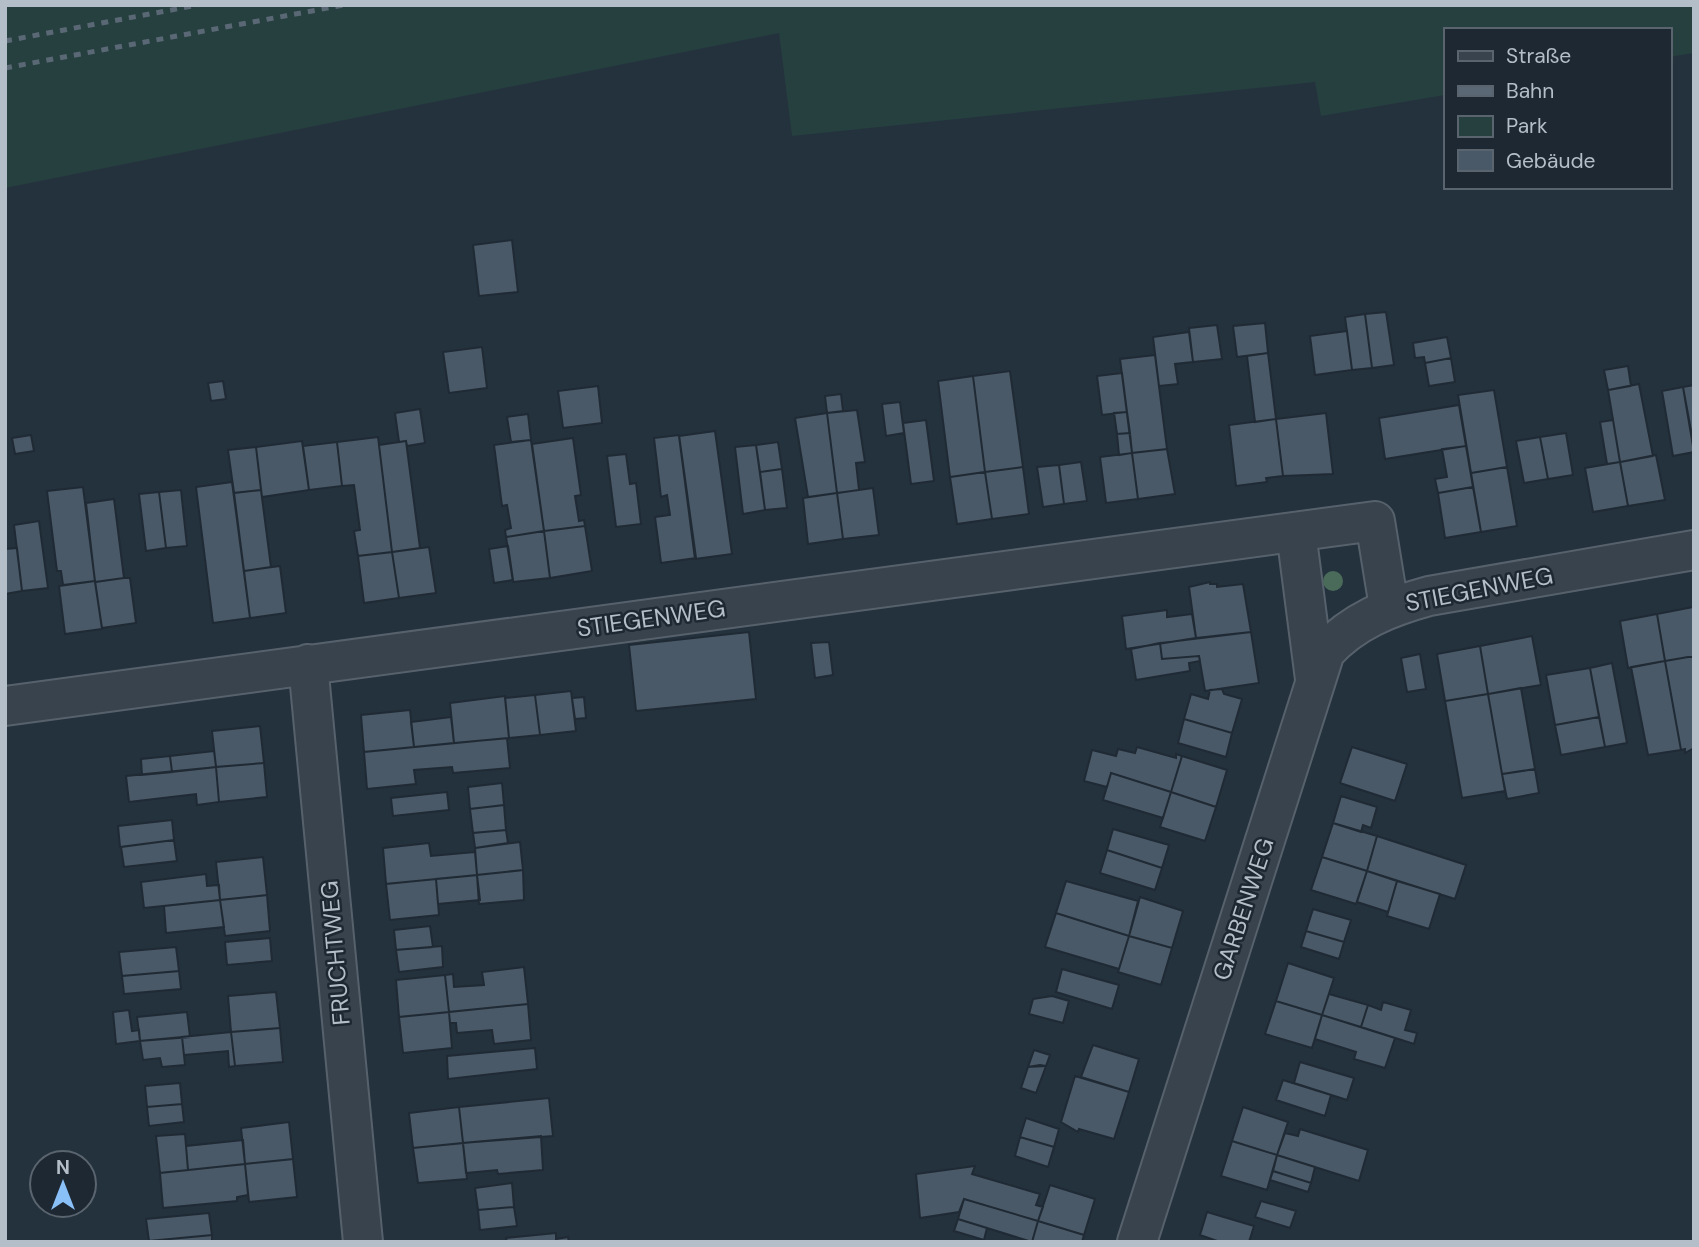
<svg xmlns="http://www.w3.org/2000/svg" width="1699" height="1247" font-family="'DM Sans',sans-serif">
  <rect width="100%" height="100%" fill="#24323e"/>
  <path fill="#263f3f" d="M5 5H1694V53L1669 57V30H1445V95L1321 116 1315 82 792 136 779 33 5 188Z"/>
  <path fill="#4a5967" stroke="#1f2a35" stroke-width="2" d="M512 240 518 292 479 296 473 245Z
    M1386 312 1394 365 1372 368 1365 314Z
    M1365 314 1372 368 1352 370 1345 317Z
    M1265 323 1268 353 1237 357 1233 326Z
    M1217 325 1222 359 1193 362 1189 328Z
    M1347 331 1352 370 1315 375 1310 336Z
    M1189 332 1193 362 1175 364 1178 384 1159 386 1153 337Z
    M1447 337 1451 358 1425 363 1424 357 1415 358 1413 343Z
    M482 347 487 388 449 393 443 352Z
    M1268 353 1276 419 1255 422 1247 356Z
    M1155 355 1167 449 1132 453 1120 359Z
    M1451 358 1455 382 1429 386 1425 363Z
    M1628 366 1631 386 1608 390 1604 370Z
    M1010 371 1023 467 985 472 973 376Z
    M1122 373 1127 412 1102 415 1097 376Z
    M973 376 985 472 950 477 938 381Z
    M223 381 226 399 211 401 208 383Z
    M1639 384 1653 456 1620 462 1608 390Z
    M1694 385V447L1683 387Z
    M598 386 602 423 563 428 558 391Z
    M1683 387 1694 452 1673 456 1662 391Z
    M1494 390 1507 467 1471 473 1458 395Z
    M841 394 843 411 827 413 825 396Z
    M900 402 904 433 886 436 882 404Z
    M1459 405 1466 446 1385 459 1379 418Z
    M420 409 425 443 407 446 406 441 399 442 395 413Z
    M857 410 865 462 856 463 859 490 837 493 827 413Z
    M1127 412 1130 433 1117 434 1114 413Z
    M827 413 837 493 808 497 795 418Z
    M1326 413 1333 474 1283 476 1276 419Z
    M528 414 531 440 511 442 507 417Z
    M1276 419 1283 476 1266 478 1267 482 1236 486 1229 425Z
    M926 420 934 481 911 484 903 423Z
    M1613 420 1620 462 1607 464 1600 422Z
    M715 431 732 554 695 559 679 436Z
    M1130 433 1132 453 1119 455 1117 434Z
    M1566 433 1573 475 1548 479 1540 437Z
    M31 435 34 451 15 454 12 438Z
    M679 435 696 558 661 563 655 517 670 515 667 495 661 497 654 438Z
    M378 437 392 552 358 556 354 531 360 530 354 485 342 486 337 442Z
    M1540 437 1548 479 1524 483 1516 441Z
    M573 438 581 495 575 496 579 521 584 520 585 526 544 531 532 444Z
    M531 440 544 531 506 537 505 530 511 528 507 505 502 506 494 445Z
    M302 441 309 490 262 497 256 447Z
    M406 441 420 548 392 552 379 445Z
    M337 442 342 486 309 490 303 446Z
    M778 442 782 469 760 472 756 445Z
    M756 445 765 510 743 514 735 447Z
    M1466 446 1473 487 1438 493 1435 479 1447 477 1442 449Z
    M256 447 261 490 234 493 228 450Z
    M1167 449 1175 494 1138 499 1132 453Z
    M1132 453 1138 499 1106 503 1100 457Z
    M626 454 630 484 636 483 641 524 616 527 607 456Z
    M1656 455 1665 500 1628 506 1620 462Z
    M1081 462 1087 501 1064 504 1059 465Z
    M1620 462 1628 506 1593 512 1585 468Z
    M1059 465 1064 504 1043 507 1037 467Z
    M1023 467 1029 514 992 519 985 472Z
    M1507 467 1517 526 1481 532 1471 473Z
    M782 469 787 508 765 510 760 472Z
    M985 472 992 519 957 524 950 477Z
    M232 482 250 618 213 623 196 487Z
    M83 487 95 581 63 585 61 571H57L47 491Z
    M1473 487 1481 532 1445 538 1438 493Z
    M873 488 879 535 843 539 837 493Z
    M181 490 187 546 166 548 159 492Z
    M261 490 271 567 244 571 234 493Z
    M159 492 166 548 146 551 139 494Z
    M837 493 843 539 808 544 803 498Z
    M114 499 124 578 95 582 86 503Z
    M39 521 48 588 22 591 14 525Z
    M585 526 592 571 550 578 544 531Z
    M544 531 550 578 513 582 506 537Z
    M508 546 513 580 494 583 489 549Z
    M429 547 436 593 399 598 392 552Z
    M17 548 22 591 5 594V549Z
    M392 552 399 598 364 603 358 556Z
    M280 566 286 613 250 618 244 571Z
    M124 578H130L136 623 102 628 95 582Z
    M95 581 102 629 65 634 59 586Z
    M1210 582V584H1217V587L1243 584 1251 632 1196 638 1189 587Z
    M1693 607 1694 656 1665 661 1657 614Z
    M1167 610V617L1192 614 1196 638 1126 649 1122 616Z
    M1657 614 1665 661 1628 668 1620 621Z
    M749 632 756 699 636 711 629 645Z
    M1251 632 1259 683 1205 691 1199 656 1162 659 1160 643Z
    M1532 636 1541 685 1488 694 1480 646Z
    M829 642 833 675 815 678 811 643Z
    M1160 643 1162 659 1199 656 1200 661 1189 663 1190 671 1136 680 1131 649Z
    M1480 646 1488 694 1445 701 1437 654Z
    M1420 654 1426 689 1407 692 1401 658Z
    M1694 656V748L1685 753V749L1681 750 1665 661Z
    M1665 661 1681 750 1648 755 1631 667Z
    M1612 663 1627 743 1605 747 1590 668Z
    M1590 668 1599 717 1555 725 1546 675Z
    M1521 688 1535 769 1502 774 1488 694Z
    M1222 689 1224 694 1242 699 1232 733 1184 719 1191 694 1208 699 1210 690Z
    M571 691 576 731 540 735 535 695Z
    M1488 694 1505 791 1462 798 1445 701Z
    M535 695 540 735 509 738 505 698Z
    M505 696 509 738 454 743 450 703Z
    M584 697 586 718 575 719 572 698Z
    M410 710 414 747 364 752 361 715Z
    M451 717 454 743 414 747 411 722Z
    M1599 717 1605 747 1561 755 1555 725Z
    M1184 719 1232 733 1226 757 1178 743Z
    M260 726 264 763 216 767 212 731Z
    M507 738 510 768 453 773 452 767 414 770 416 784 367 789 364 752Z
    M1137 747 1176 758V754L1182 756 1171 792 1111 773 1107 787 1084 781 1092 750 1116 756 1118 749 1135 753Z
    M1352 747 1407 764 1395 801 1340 783Z
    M214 751 216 767 172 772 170 756Z
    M170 756 172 772 142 775 141 759Z
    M1182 756 1227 770 1216 807 1171 792Z
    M264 763 267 797 219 802 216 767Z
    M216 767 219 802 197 805 196 794 129 802 126 776Z
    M1535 769 1539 793 1507 799 1502 774Z
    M1111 773 1171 792 1163 818 1103 800Z
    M502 783 504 805 470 809 468 787Z
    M447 792 449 810 393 816 391 798Z
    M1171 792 1216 807 1205 841 1160 827Z
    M1341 796 1377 807 1371 828 1363 825 1361 832 1333 823Z
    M504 805 506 830 473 833 470 809Z
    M172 820 174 840 120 847 118 826Z
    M1333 823 1377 836 1367 871 1322 857Z
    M1113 829 1169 845 1162 868 1107 850Z
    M506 830 508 843 475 848 473 833Z
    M1377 836 1466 865 1455 899 1367 871Z
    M174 840 177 861 124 867 121 847Z
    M520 842 523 870 477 875 475 848Z
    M429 843 431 856 475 852 477 875 386 884 383 848Z
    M1107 850 1162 868 1155 890 1100 873Z
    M263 857 267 895 220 900 216 862Z
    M1322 857 1367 871 1356 904 1311 890Z
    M523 870 524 900 479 904 477 875Z
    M1367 871 1397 881 1388 912 1357 902Z
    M206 874 207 886 219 885 220 900 144 908 141 882Z
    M477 875 480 900 438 904 436 879Z
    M436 879 439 915 390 920 386 884Z
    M1066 881 1138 901 1129 936 1056 913Z
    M1397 881 1440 894 1429 929 1387 916Z
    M267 895 270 931 225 936 220 900Z
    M1140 897 1183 911 1172 948 1129 936Z
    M220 900 224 927 166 933 164 906Z
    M1313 909 1351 920 1344 942 1306 931Z
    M1056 913 1129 936 1119 969 1045 947Z
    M430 926 433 947 396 950 394 930Z
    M1306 931 1344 942 1339 959 1301 947Z
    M1129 936 1172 948 1161 985 1118 972Z
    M270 938 272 961 227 965 225 942Z
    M442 946 443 967 399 972 396 950Z
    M176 947 179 971 122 976 119 952Z
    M1288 963 1334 978 1322 1015 1276 1001Z
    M524 967 528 1004 449 1012 445 975 453 974 454 987 484 985 482 972Z
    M1062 969 1119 985 1112 1009 1056 992Z
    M179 971 181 989 124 994 122 976Z
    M445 975 449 1012 399 1017 396 980Z
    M276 992 280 1028 231 1032 228 996Z
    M1329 994 1368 1005 1361 1027 1322 1015Z
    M1052 996 1069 1001 1063 1023 1029 1014 1033 999Z
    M1276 1001 1322 1015 1312 1048 1265 1034Z
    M1383 1002 1411 1010 1405 1030 1417 1033 1414 1044 1361 1027 1368 1005 1381 1010Z
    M528 1004 531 1040 494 1044 492 1030 457 1033 456 1023H450L449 1012Z
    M129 1010 132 1031 139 1030 140 1041 116 1044 113 1012Z
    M187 1012 190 1037 140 1041 137 1017Z
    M449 1012 452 1048 403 1053 399 1017Z
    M1322 1015 1395 1038 1385 1068 1354 1059 1356 1052 1315 1039Z
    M280 1028 283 1062 235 1066 231 1032Z
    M231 1032 235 1066 229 1067 228 1051 184 1055 182 1037Z
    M182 1037 185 1065 162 1067 160 1058 143 1060 140 1041Z
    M1093 1045 1139 1059 1129 1092 1081 1077Z
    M535 1048 537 1069 448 1079 447 1056Z
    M1034 1050 1050 1055 1046 1066 1028 1067Z
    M1300 1062 1354 1078 1347 1100 1294 1083Z
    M1040 1065 1046 1066 1036 1093 1021 1088 1028 1067Z
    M1075 1076 1129 1092 1114 1139 1079 1129 1078 1132 1061 1122Z
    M1283 1080 1331 1095 1325 1116 1276 1100Z
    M180 1083 182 1104 147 1107 145 1086Z
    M549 1098 553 1136 463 1143 459 1107Z
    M182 1104 184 1122 149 1126 147 1107Z
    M459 1107 463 1143 413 1148 409 1113Z
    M1243 1107 1288 1122 1277 1155 1232 1141Z
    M1026 1118 1059 1129 1054 1147 1020 1137Z
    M289 1122 293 1159 245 1164 241 1128Z
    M1300 1129 1368 1150 1359 1181 1277 1155 1285 1133 1298 1136Z
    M185 1134 188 1170 160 1173 156 1136Z
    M541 1136 543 1170 498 1174 497 1170 466 1173 463 1143Z
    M1020 1137 1054 1147 1048 1167 1015 1156Z
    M243 1140 245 1164 188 1170 186 1146Z
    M1232 1141 1277 1155 1267 1190 1221 1176Z
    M463 1143 467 1179 418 1183 413 1148Z
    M1277 1155 1315 1167 1311 1183 1273 1171Z
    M293 1159 297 1197 249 1202 245 1164Z
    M245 1164 248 1195 237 1197V1201L163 1208 160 1173Z
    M975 1166 972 1174 1040 1194 1036 1205 1043 1207 1038 1221 964 1199 959 1212 920 1218 916 1174Z
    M1273 1171 1311 1183 1308 1192 1270 1180Z
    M512 1183 514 1207 478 1210 475 1188Z
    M1050 1185 1095 1199 1084 1235 1038 1221Z
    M964 1199 1038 1221 1032 1242 958 1219Z
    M1261 1201 1296 1211 1290 1228 1255 1217Z
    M514 1207 517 1226 480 1230 478 1210Z
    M1207 1212 1254 1226 1249 1242H1220L1200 1235Z
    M209 1213 212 1235 149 1241 146 1219Z
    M958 1219 987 1228 984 1240 954 1231Z
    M1038 1221 1084 1235 1082 1242H1032Z
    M556 1233V1239L568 1237 569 1242H507L506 1238Z
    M212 1235V1242H149V1241Z"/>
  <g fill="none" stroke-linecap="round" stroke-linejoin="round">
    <g stroke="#56616c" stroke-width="42">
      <path id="minor" d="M1296 532 1315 679
        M308 664 363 1242
        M5 706 1375 521 1389 607
        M1137 1242 1325 652C1353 621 1389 607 1429 596L1694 550"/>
    </g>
    <use href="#minor" stroke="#38434e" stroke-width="38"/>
    <path stroke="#5a6875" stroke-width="5" stroke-dasharray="7 7" stroke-linecap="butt" d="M5 41 198 5
      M5 68 344 5"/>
  </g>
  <circle fill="#4b6b5a" cx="1333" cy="581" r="10"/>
  <g text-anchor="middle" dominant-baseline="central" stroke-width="5" stroke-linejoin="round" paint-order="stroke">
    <g font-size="24" fill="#b4bec9" stroke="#1d2833">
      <text transform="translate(1479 589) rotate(-11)">STIEGENWEG</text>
      <text transform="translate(651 618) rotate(-8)">STIEGENWEG</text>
      <text transform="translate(1243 909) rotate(-72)">GARBENWEG</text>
      <text transform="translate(335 953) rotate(-95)">FRUCHTWEG</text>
    </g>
  </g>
  <rect width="1699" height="1247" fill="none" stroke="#b4bec9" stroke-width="14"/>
  <rect x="1444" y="28" width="228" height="161" fill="#1d2833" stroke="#59646f" stroke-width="2"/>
  <rect x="1458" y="51" width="35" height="10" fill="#38434e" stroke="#59646f" stroke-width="2"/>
  <text x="1506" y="63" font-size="21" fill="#b4bec9">Straße</text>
  <rect x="1458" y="86" width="35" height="10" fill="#5a6875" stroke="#59646f" stroke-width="2"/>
  <text x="1506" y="98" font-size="21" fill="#b4bec9">Bahn</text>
  <rect x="1458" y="116" width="35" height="21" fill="#263f3f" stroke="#59646f" stroke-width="2"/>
  <text x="1506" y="133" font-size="21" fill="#b4bec9">Park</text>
  <rect x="1458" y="150" width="35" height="21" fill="#4a5967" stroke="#59646f" stroke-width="2"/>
  <text x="1506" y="168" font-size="21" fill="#b4bec9">Gebäude</text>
  <g transform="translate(63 1184)"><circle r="33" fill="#1d2833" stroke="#59646f" stroke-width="2"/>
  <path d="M0-5L12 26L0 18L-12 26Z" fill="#8ac0f8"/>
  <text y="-10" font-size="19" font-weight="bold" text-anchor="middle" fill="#b4bec9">N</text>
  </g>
</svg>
